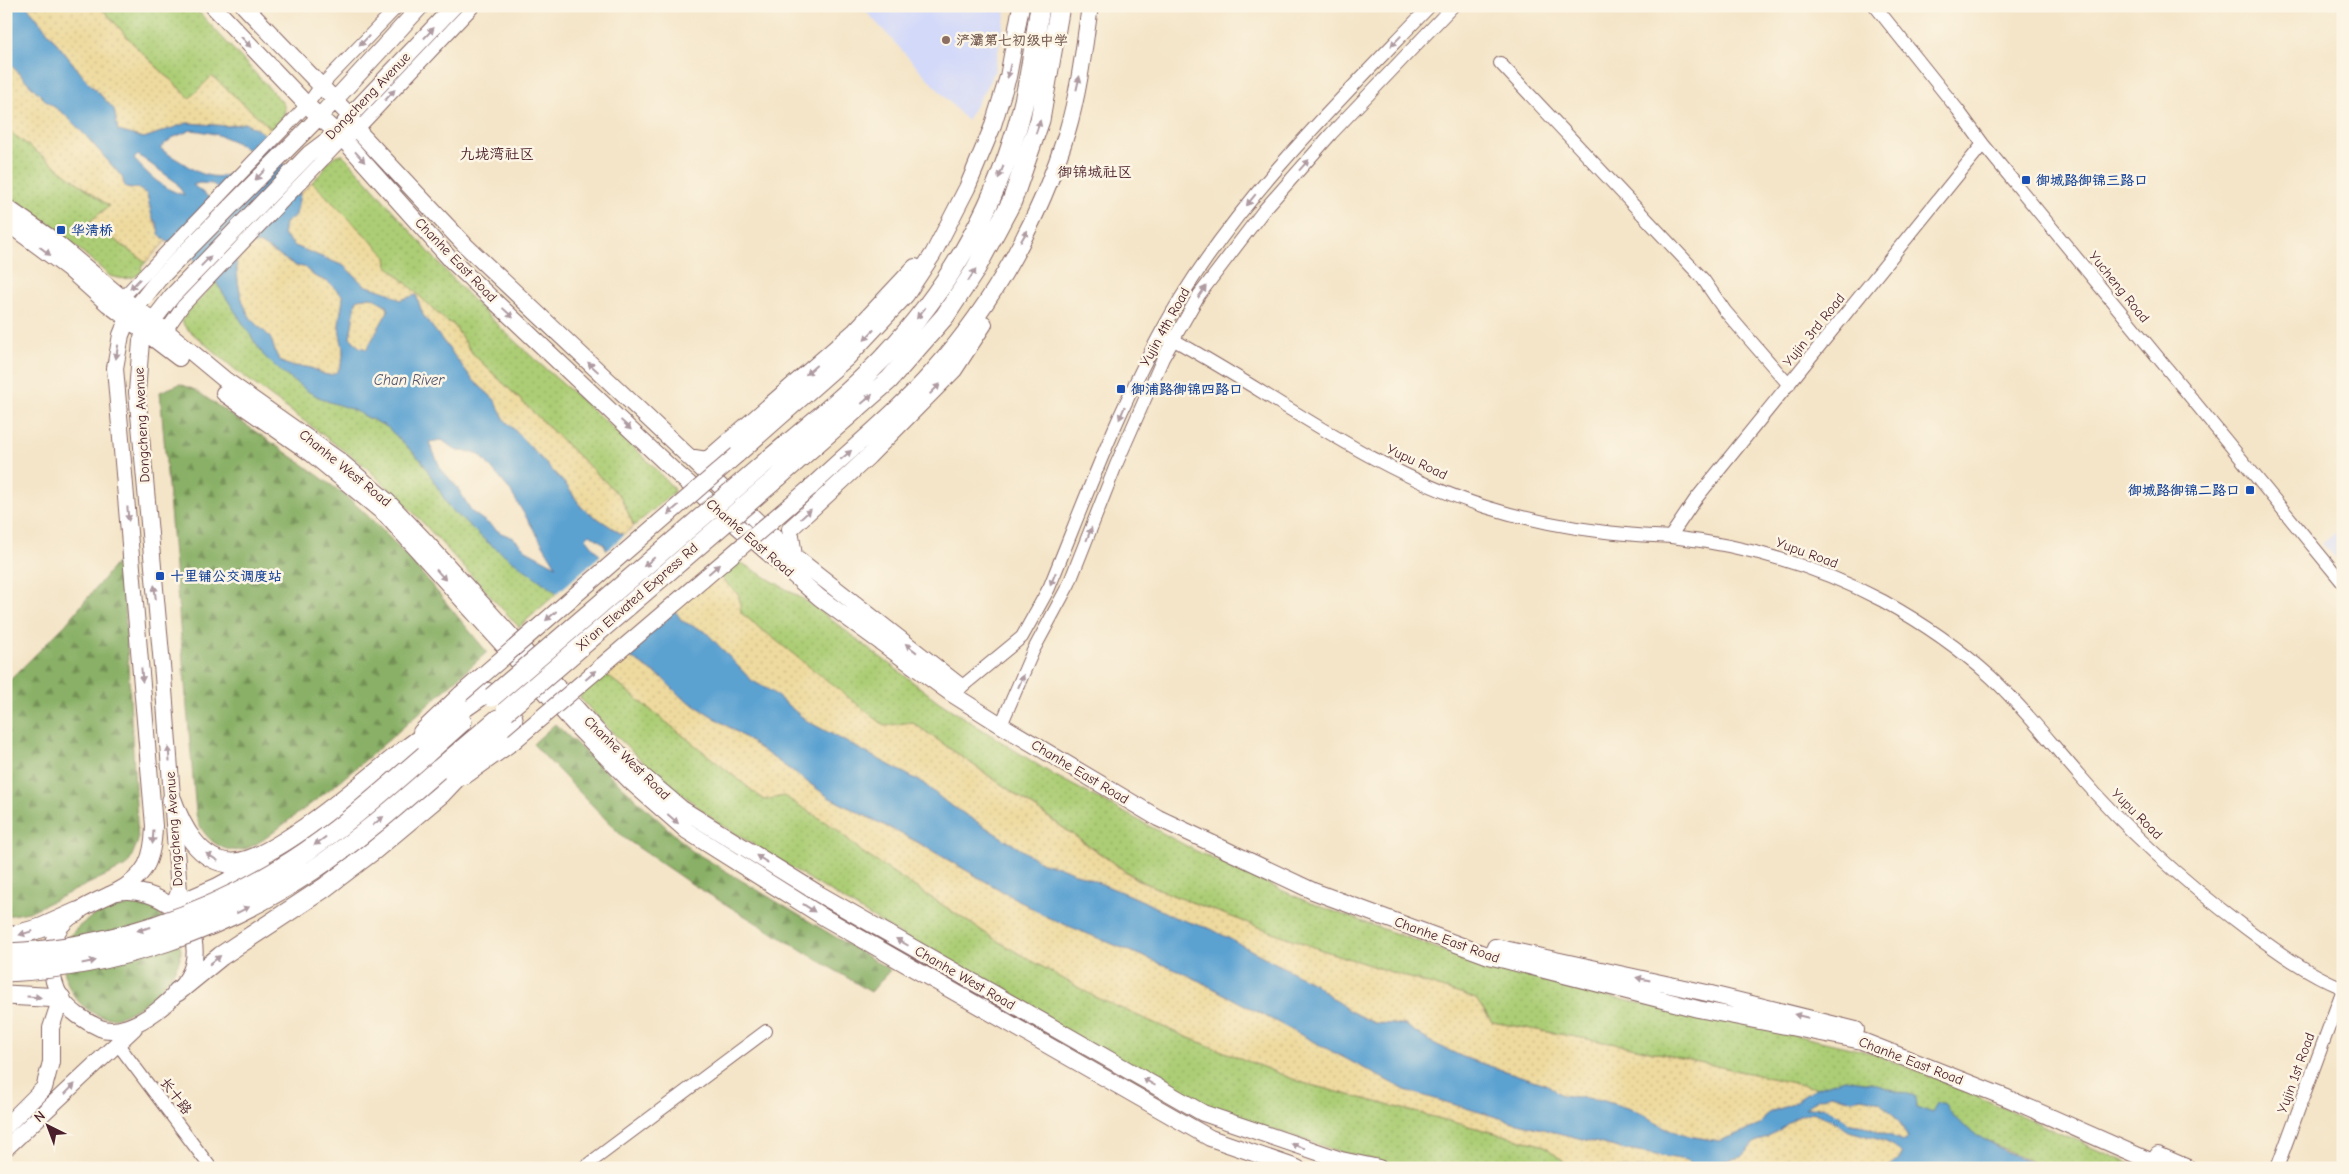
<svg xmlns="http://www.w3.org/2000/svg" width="2349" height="1174" font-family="'Comic Neue','LXGW WenKai TC',sans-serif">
  <defs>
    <pattern id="forest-firs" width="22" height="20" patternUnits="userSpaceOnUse" patternTransform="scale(1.25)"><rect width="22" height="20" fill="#89b066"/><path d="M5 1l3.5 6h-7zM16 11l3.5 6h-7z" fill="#728f54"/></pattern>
    <pattern id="sand-dots" width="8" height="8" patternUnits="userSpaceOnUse" patternTransform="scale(1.25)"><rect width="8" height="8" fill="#eeda9e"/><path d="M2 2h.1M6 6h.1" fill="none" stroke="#cebb88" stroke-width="1.8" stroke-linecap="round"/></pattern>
    <pattern id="park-dots" width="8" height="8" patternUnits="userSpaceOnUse" patternTransform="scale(1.25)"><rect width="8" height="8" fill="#accd75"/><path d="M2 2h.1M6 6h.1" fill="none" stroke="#96b065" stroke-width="1.8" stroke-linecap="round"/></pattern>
  </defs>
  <rect width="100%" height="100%" fill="#fcf5e5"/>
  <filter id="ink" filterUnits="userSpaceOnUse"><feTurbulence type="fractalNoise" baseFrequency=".02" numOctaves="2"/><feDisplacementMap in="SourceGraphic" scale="10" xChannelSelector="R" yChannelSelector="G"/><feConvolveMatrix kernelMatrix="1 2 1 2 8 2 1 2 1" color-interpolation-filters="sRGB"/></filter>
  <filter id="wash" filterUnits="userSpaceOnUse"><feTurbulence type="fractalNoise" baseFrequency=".0096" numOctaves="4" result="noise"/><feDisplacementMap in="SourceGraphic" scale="20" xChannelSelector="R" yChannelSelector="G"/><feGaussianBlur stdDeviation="1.12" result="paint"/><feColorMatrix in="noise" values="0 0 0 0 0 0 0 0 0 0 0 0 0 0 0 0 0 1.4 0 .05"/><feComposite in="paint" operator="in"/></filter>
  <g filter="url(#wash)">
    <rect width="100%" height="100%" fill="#f4e5c8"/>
    <path fill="#d3d9f9" d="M861 6H1007L994 73 967 121Z
      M2343 526V566L2322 544Z"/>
    <path fill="url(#forest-firs)" stroke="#6a6848" d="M180 384 195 390C242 423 292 455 338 490 393 533 442 599 487 652 425 707 363 766 296 815 280 826 263 843 245 849 221 856 199 834 196 813L160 392Z
      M122 556 138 841 128 865 29 912 6 916V684L66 624Z
      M555 724 691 850 890 970 871 992 687 881 623 837 533 744Z
      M126 903C145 903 156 908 167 923 173 930 180 941 181 950 182 975 134 1021 109 1018 75 1014 55 973 67 942 74 924 107 906 126 903Z"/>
    <path fill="url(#sand-dots)" stroke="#9c7c64" d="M27 6H100L139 50 190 98 212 76 273 130 267 136 245 123 228 126 187 123 144 138 118 131 114 109 87 81Z
      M6 60 47 102 63 113 87 137 122 177 125 186 130 189 137 187 147 194C150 209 156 231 166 241L146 262 89 222 109 206 6 129Z
      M312 182 386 256 387 265 446 321 453 324 473 354 621 497 634 526 623 535 582 508 567 486 505 420 494 399 473 380 423 315 416 295 400 300 389 293 364 285 344 266 295 246 283 235 285 223 296 215 300 194Z
      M259 243 296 266 304 267 314 276 328 282 343 296C343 306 339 316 339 326 340 341 347 352 340 367 333 384 321 371 311 368 302 365 290 368 282 362 273 354 275 343 268 335 264 330 258 327 254 322 239 305 235 271 237 249Z
      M371 297C380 300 385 303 388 311L367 349 359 347 350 337 356 302 358 299Z
      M716 573 739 595 912 722 1136 879 1172 895 1319 949 1476 999 1492 1022 1627 1046 1816 1088 1790 1105 1768 1113 1760 1125 1719 1141 1682 1135 1656 1123 1640 1112 1601 1100 1561 1095 1548 1085 1465 1058 1429 1041 1405 1025 1374 1023 1348 1010 1313 983 1211 929 1176 918 1143 901 1058 866 1044 864 947 803 923 783 807 721 772 692 751 680 706 633 682 621 674 609Z
      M624 653 661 677 680 696 734 730 830 798 913 840 1049 918 1188 975 1405 1090 1510 1121 1627 1150 1686 1160 1697 1168H1571L1545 1146 1303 1083 1184 1036 1095 997 999 942 863 853 835 828 764 800 603 672Z
      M1831 1094 1852 1100 1862 1097 1881 1102 1900 1123 1908 1138 1902 1142 1892 1136 1880 1133 1865 1126 1850 1124 1839 1115 1804 1108 1817 1099Z
      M1812 1112 1830 1119 1849 1131 1884 1141 1894 1146 1902 1154 1899 1160 1887 1168H1732L1718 1162 1741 1157 1754 1143 1778 1131 1796 1117Z"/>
    <path fill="url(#park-dots)" stroke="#7b7650" d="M100 6H193L282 102 285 108 284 116 273 130 212 76 190 98 139 50Z
      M6 129 109 206 89 222 146 262 141 268 143 271C133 280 123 280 110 276L49 223 6 194Z
      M336 155H343L348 160C400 217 448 278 504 331 559 384 622 430 673 488L674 492 634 526 621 497 473 354 453 324 446 321 387 265 386 256 312 182 325 169 323 166Z
      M216 282 264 356 309 392 327 401 351 409 387 427 422 461 449 507 557 593 519 627 413 512 366 467 237 371 185 327 182 321 186 314Z
      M733 558 808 602 939 702 1052 774 1196 851 1308 902 1450 953 1538 978 1614 998 1777 1031 1868 1052 1943 1081 2139 1168H2046L1974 1135 1949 1114 1933 1113 1916 1107 1915 1096 1870 1083 1844 1079 1816 1088 1627 1046 1492 1022 1476 999 1319 949 1172 895 1137 879 912 722 885 726 741 613 739 595 716 573Z
      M603 672 764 800 784 796 835 828 863 853 999 942 1095 997 1184 1036 1303 1083 1545 1146 1571 1168H1411L1343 1153 1154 1090 718 823 650 768 611 731 580 698 584 689Z"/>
    <path fill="#5ba2d1" stroke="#52607e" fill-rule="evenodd" d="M6 6H27L87 81 114 109 118 131 144 138 187 123 228 126 245 123 260 131 271 140 300 194 296 215 285 223 283 235 295 246 344 266 364 285 389 293 400 300 416 295 423 315 473 380 494 399 505 420 567 486 582 508 623 535 682 621 706 632 751 680 772 692 807 721 923 783 947 803 1044 864 1058 866 1143 901 1176 918 1211 929 1313 983 1348 1010 1374 1023 1405 1025 1429 1041 1465 1058 1548 1085 1561 1095 1601 1100 1640 1112 1656 1123 1682 1135 1719 1141 1760 1125 1768 1113 1790 1105 1816 1088 1844 1079 1870 1083 1915 1096 1916 1107 1933 1113 1938 1102 1945 1104C1956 1130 2018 1159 2046 1168H1887L1899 1160 1902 1154 1894 1146 1884 1141 1849 1131 1830 1119 1812 1112 1796 1117 1778 1131 1754 1143 1741 1157 1719 1162 1732 1168H1697L1686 1160 1627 1150 1510 1121 1405 1090 1188 975 1049 918 914 840 830 798 734 730 680 696 661 677 624 653 557 593 487 542 449 507 422 461 387 427 351 409 327 401 309 392 284 374 264 356 216 282 185 250 166 241 159 234 157 223 152 217 147 194 137 188 130 189 125 186 122 177 87 137 63 113 47 102 6 60ZM191 130C214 132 239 140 255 156 231 181 211 183 183 163 175 158 167 154 160 148L172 138ZM138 155 176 182 184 195C164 190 147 174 134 159ZM199 183 213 184 221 193 211 199 193 185ZM259 243 296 266 304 267 314 276 328 282 343 296C343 306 339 316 339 326 340 341 347 352 340 367 335 379 323 375 315 370 305 364 291 369 282 362 273 355 275 343 268 335 264 330 258 327 254 322 239 305 235 271 237 249ZM371 297 386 305 388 311 367 349 359 347 350 337 356 302 358 299ZM442 440 457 451 474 452 481 456 509 489 556 566 526 550 514 538 501 533 472 512 457 487 441 469 429 442ZM590 534 604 544 617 570 613 572 586 538ZM1831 1094 1852 1100 1862 1097 1881 1102 1900 1123 1908 1138 1902 1142 1892 1136 1880 1133 1865 1126 1850 1124 1839 1115 1825 1107 1805 1108 1817 1099Z"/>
    <path fill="#f4e5c8" d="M625 534 645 556 676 608 622 655 607 644 555 595 602 554 612 566 605 552Z"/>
  </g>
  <g filter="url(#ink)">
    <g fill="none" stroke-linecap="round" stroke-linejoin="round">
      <g stroke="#866462" stroke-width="14">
        <path id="minor" d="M1875 6 1958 110 1983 144 2343 583
          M1500 63 1703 279 1725 311 1789 385
          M122 298 307 105 320 87 398 6
          M165 332 183 306 343 139 357 130 474 6
          M1161 333C1269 390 1368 470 1486 507 1534 522 1585 531 1636 535 1647 536 1659 536 1671 537 1744 545 1817 566 1883 601 1921 622 1958 647 1991 677 2023 707 2050 742 2079 775 2127 831 2183 881 2243 926 2274 949 2306 973 2343 988
          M1670 537 1695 500 1983 144
          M954 693 1022 637 1049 588C1089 490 1125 390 1180 299 1247 190 1342 98 1430 6
          M1001 725 1033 651 1069 584 1116 465 1163 358 1199 295 1264 210 1331 134 1453 6
          M117 1043 211 1168
          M583 1168 766 1031
          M2277 1168 2343 989"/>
      </g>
      <g stroke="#866462" stroke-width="18">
        <path id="major" d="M213 6 307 105 343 139 451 260 673 470 820 598 952 694 1001 725 1158 818 1313 891 1489 956 1698 1009 1862 1041 2007 1098 2166 1168
          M244 6 350 116 357 130 466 246 794 556 960 686
          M6 207 49 237 122 298 154 321 224 379 340 461 387 501 427 543 597 731 636 770 682 809 819 894 1203 1113 1341 1160 1379 1168
          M6 222 68 268 108 304 179 358
          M224 393 312 454 386 515 577 727 630 781 687 831 825 918 1210 1138 1297 1168
          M737 455 847 358 906 295 933 254 967 188 992 128 1008 77 1021 6
          M688 457 707 460 855 331 915 267
          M810 488C851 449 895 414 933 371 994 303 1040 219 1067 132 1079 92 1084 48 1090 6
          M794 556 790 529 869 456 954 370 984 324
          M421 732 461 694
          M465 776 514 741
          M116 892C146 876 153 860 154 826L115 368 121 335 128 318 158 280 320 116 421 6
          M116 892C158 885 204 920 193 965 186 994 131 1040 100 1028 86 1022 69 1011 61 998 49 978 47 944 61 926 75 909 97 901 116 892Z
          M173 907 179 892 177 864 163 676 137 392 141 341 144 332 172 296 309 154 337 133 350 116 454 6
          M1495 947 1707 993 1856 1030
          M6 1126 44 1088 51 1062V1028L61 998
          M6 1148 134 1028
          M2158 1155 2188 1168"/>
      </g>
      <g stroke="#866462" stroke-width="21">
        <path id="highway" d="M766 462C805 429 846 396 882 359 941 297 987 222 1013 140 1028 97 1033 51 1040 6
          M778 477 889 380 945 316 974 272 1012 201 1040 120 1060 6
          M425 755 462 722
          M438 770 498 719
          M172 800C181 826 199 862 231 863 271 865 367 779 401 753 429 732 458 712 487 692
          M173 907 217 888 261 864
          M6 938 41 928 77 912
          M177 992 221 956 324 888 374 850 441 794 513 718
          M6 995 61 998"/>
      </g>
      <use href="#minor" stroke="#fff" stroke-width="12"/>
      <use href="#major" stroke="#fff" stroke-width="16"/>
      <use href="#highway" stroke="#fff" stroke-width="19"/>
      <g stroke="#866462" stroke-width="18" stroke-linecap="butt">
        <path id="major-bridge" d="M461 694 737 455
          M514 741 810 488"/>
      </g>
      <g stroke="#866462" stroke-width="21" stroke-linecap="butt">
        <path id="highway-bridge" d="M492 697 766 462
          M506 711 778 477
          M6 953C106 949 208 915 292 861 340 830 382 792 425 755
          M6 972C115 967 223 930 313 870 358 840 398 805 438 770"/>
      </g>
      <use href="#major-bridge" stroke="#fff" stroke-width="16"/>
      <use href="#highway-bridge" stroke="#fff" stroke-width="19"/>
    </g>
    <defs><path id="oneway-solid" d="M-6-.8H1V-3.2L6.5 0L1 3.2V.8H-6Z" transform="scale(1.25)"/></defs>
    <g fill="#ae9aa0">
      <use href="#oneway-solid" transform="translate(429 33) rotate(-47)"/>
      <use href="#oneway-solid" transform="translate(364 41) rotate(134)"/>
      <use href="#oneway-solid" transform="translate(1396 41) rotate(134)"/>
      <use href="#oneway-solid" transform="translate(246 42) rotate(47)"/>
      <use href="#oneway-solid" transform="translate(1009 71) rotate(102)"/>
      <use href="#oneway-solid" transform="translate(1078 83) rotate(-77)"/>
      <use href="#oneway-solid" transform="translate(390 95) rotate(-47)"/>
      <use href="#oneway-solid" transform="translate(1038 127) rotate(-71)"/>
      <use href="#oneway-solid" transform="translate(360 157) rotate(48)"/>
      <use href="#oneway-solid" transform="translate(1304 165) rotate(-48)"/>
      <use href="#oneway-solid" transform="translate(1001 172) rotate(112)"/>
      <use href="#oneway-solid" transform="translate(260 175) rotate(134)"/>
      <use href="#oneway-solid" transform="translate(1251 200) rotate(129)"/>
      <use href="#oneway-solid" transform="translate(1024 236) rotate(-61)"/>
      <use href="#oneway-solid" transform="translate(45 251) rotate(38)"/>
      <use href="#oneway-solid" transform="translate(206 261) rotate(-46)"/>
      <use href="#oneway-solid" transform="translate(972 275) rotate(-58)"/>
      <use href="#oneway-solid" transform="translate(135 284) rotate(134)"/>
      <use href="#oneway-solid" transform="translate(1202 292) rotate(-55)"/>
      <use href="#oneway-solid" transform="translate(508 313) rotate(43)"/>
      <use href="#oneway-solid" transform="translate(921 313) rotate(128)"/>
      <use href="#oneway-solid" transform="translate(869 335) rotate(133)"/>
      <use href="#oneway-solid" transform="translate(117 352) rotate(99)"/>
      <use href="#oneway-solid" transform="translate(593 367) rotate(-137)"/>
      <use href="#oneway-solid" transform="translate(811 370) rotate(139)"/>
      <use href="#oneway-solid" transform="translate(935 389) rotate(-45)"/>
      <use href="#oneway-solid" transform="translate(867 399) rotate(-41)"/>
      <use href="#oneway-solid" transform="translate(1122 413) rotate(113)"/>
      <use href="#oneway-solid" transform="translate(626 425) rotate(43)"/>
      <use href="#oneway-solid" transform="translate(846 455) rotate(-40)"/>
      <use href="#oneway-solid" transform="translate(673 510) rotate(139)"/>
      <use href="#oneway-solid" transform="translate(128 514) rotate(85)"/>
      <use href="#oneway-solid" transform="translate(806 514) rotate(-43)"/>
      <use href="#oneway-solid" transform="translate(1089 534) rotate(-69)"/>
      <use href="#oneway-solid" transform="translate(649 562) rotate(140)"/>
      <use href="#oneway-solid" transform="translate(714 569) rotate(-41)"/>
      <use href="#oneway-solid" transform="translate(441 575) rotate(48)"/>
      <use href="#oneway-solid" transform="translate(1053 579) rotate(112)"/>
      <use href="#oneway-solid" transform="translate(155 592) rotate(-96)"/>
      <use href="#oneway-solid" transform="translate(551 616) rotate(139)"/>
      <use href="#oneway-solid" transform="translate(911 648) rotate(-142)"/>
      <use href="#oneway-solid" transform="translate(142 675) rotate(85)"/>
      <use href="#oneway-solid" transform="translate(591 675) rotate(-41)"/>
      <use href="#oneway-solid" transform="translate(1021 681) rotate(-67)"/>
      <use href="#oneway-solid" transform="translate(169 754) rotate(-94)"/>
      <use href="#oneway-solid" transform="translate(673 819) rotate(41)"/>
      <use href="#oneway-solid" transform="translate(378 821) rotate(-39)"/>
      <use href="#oneway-solid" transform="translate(153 837) rotate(94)"/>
      <use href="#oneway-solid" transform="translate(320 841) rotate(144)"/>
      <use href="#oneway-solid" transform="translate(212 857) rotate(-148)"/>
      <use href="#oneway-solid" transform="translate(762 859) rotate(-148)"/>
      <use href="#oneway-solid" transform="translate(809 908) rotate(33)"/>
      <use href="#oneway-solid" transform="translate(243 910) rotate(-26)"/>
      <use href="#oneway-solid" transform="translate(144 929) rotate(165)"/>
      <use href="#oneway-solid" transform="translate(26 933) rotate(164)"/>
      <use href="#oneway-solid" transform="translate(902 942) rotate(-150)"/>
      <use href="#oneway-solid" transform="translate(215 960) rotate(-38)"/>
      <use href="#oneway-solid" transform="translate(89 962) rotate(-11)"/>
      <use href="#oneway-solid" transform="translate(1643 979) rotate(-168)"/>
      <use href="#oneway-solid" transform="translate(34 997) rotate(4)"/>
      <use href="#oneway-solid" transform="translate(1801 1016) rotate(-166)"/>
      <use href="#oneway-solid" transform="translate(1149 1082) rotate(-150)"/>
      <use href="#oneway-solid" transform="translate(70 1089) rotate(-45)"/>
      <use href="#oneway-solid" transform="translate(1298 1146) rotate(-161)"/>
    </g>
  </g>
  <circle fill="#8d6e63" stroke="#fcf5e5" stroke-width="2" cx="946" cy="40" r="5"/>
  <g fill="#1a4fb4" stroke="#fcf5e5" stroke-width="2">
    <rect x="2021" y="175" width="10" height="10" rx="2.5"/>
    <rect x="56" y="225" width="10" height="10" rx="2.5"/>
    <rect x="1116" y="384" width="10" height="10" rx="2.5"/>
    <rect x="2245" y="485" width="10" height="10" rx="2.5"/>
    <rect x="155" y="571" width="10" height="10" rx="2.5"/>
  </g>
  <g text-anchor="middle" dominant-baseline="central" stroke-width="5" stroke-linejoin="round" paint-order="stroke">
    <g font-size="14" font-weight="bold" fill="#785e54" stroke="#fcf5e5" text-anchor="start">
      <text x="956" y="40">浐灞第七初级中学</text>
    </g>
    <g font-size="14" fill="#4a1f2b" stroke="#fcf5e5">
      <text transform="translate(368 96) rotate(-46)">Dongcheng Avenue</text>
      <text transform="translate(456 260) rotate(46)">Chanhe East Road</text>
      <text transform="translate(2119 287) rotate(51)">Yucheng Road</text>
      <text transform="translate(1165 327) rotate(-61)">Yujin 4th Road</text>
      <text transform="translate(1814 330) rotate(-51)">Yujin 3rd Road</text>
      <text transform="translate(142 425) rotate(-93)">Dongcheng Avenue</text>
      <text transform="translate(1417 462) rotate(25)">Yupu Road</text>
      <text transform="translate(345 468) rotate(39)">Chanhe West Road</text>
      <text transform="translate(750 538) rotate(41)">Chanhe East Road</text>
      <text transform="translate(1807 553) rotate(20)">Yupu Road</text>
      <text transform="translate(637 597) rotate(-41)">Xi'an Elevated Express Rd</text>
      <text transform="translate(627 758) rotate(44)">Chanhe West Road</text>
      <text transform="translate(1080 772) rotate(31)">Chanhe East Road</text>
      <text transform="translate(2137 814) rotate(45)">Yupu Road</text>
      <text transform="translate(174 829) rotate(-94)">Dongcheng Avenue</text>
      <text transform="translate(1447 940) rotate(20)">Chanhe East Road</text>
      <text transform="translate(965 978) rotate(30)">Chanhe West Road</text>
      <text transform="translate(1911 1061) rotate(21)">Chanhe East Road</text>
      <text transform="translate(2296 1073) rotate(-70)">Yujin 1st Road</text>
      <text transform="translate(176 1096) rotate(53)">长十路</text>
    </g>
    <g font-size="14" font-weight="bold" fill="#164399" stroke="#fcf5e5" text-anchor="start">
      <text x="2036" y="180">御城路御锦三路口</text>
      <text x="71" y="230">华清桥</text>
      <text x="1131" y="389">御浦路御锦四路口</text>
      <text x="2240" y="490" text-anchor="end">御城路御锦二路口</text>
      <text x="170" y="576">十里铺公交调度站</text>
    </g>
    <g font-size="15" fill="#4a1f2b" stroke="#fcf5e5">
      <text x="497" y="154">九垅湾社区</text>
      <text x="1095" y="172">御锦城社区</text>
    </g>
    <g font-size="15" font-style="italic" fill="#51536d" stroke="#fcf5e5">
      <text x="409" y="380">Chan River</text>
    </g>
  </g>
  <rect width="2349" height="1174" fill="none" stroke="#fcf5e5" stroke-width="25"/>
  <g transform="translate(48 1126) rotate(318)" stroke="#fcf5e5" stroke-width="4" paint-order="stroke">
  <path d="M0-4L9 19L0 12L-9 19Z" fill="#4a1f2b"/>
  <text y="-8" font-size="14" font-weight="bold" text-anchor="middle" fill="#4a1f2b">N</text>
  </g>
</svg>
